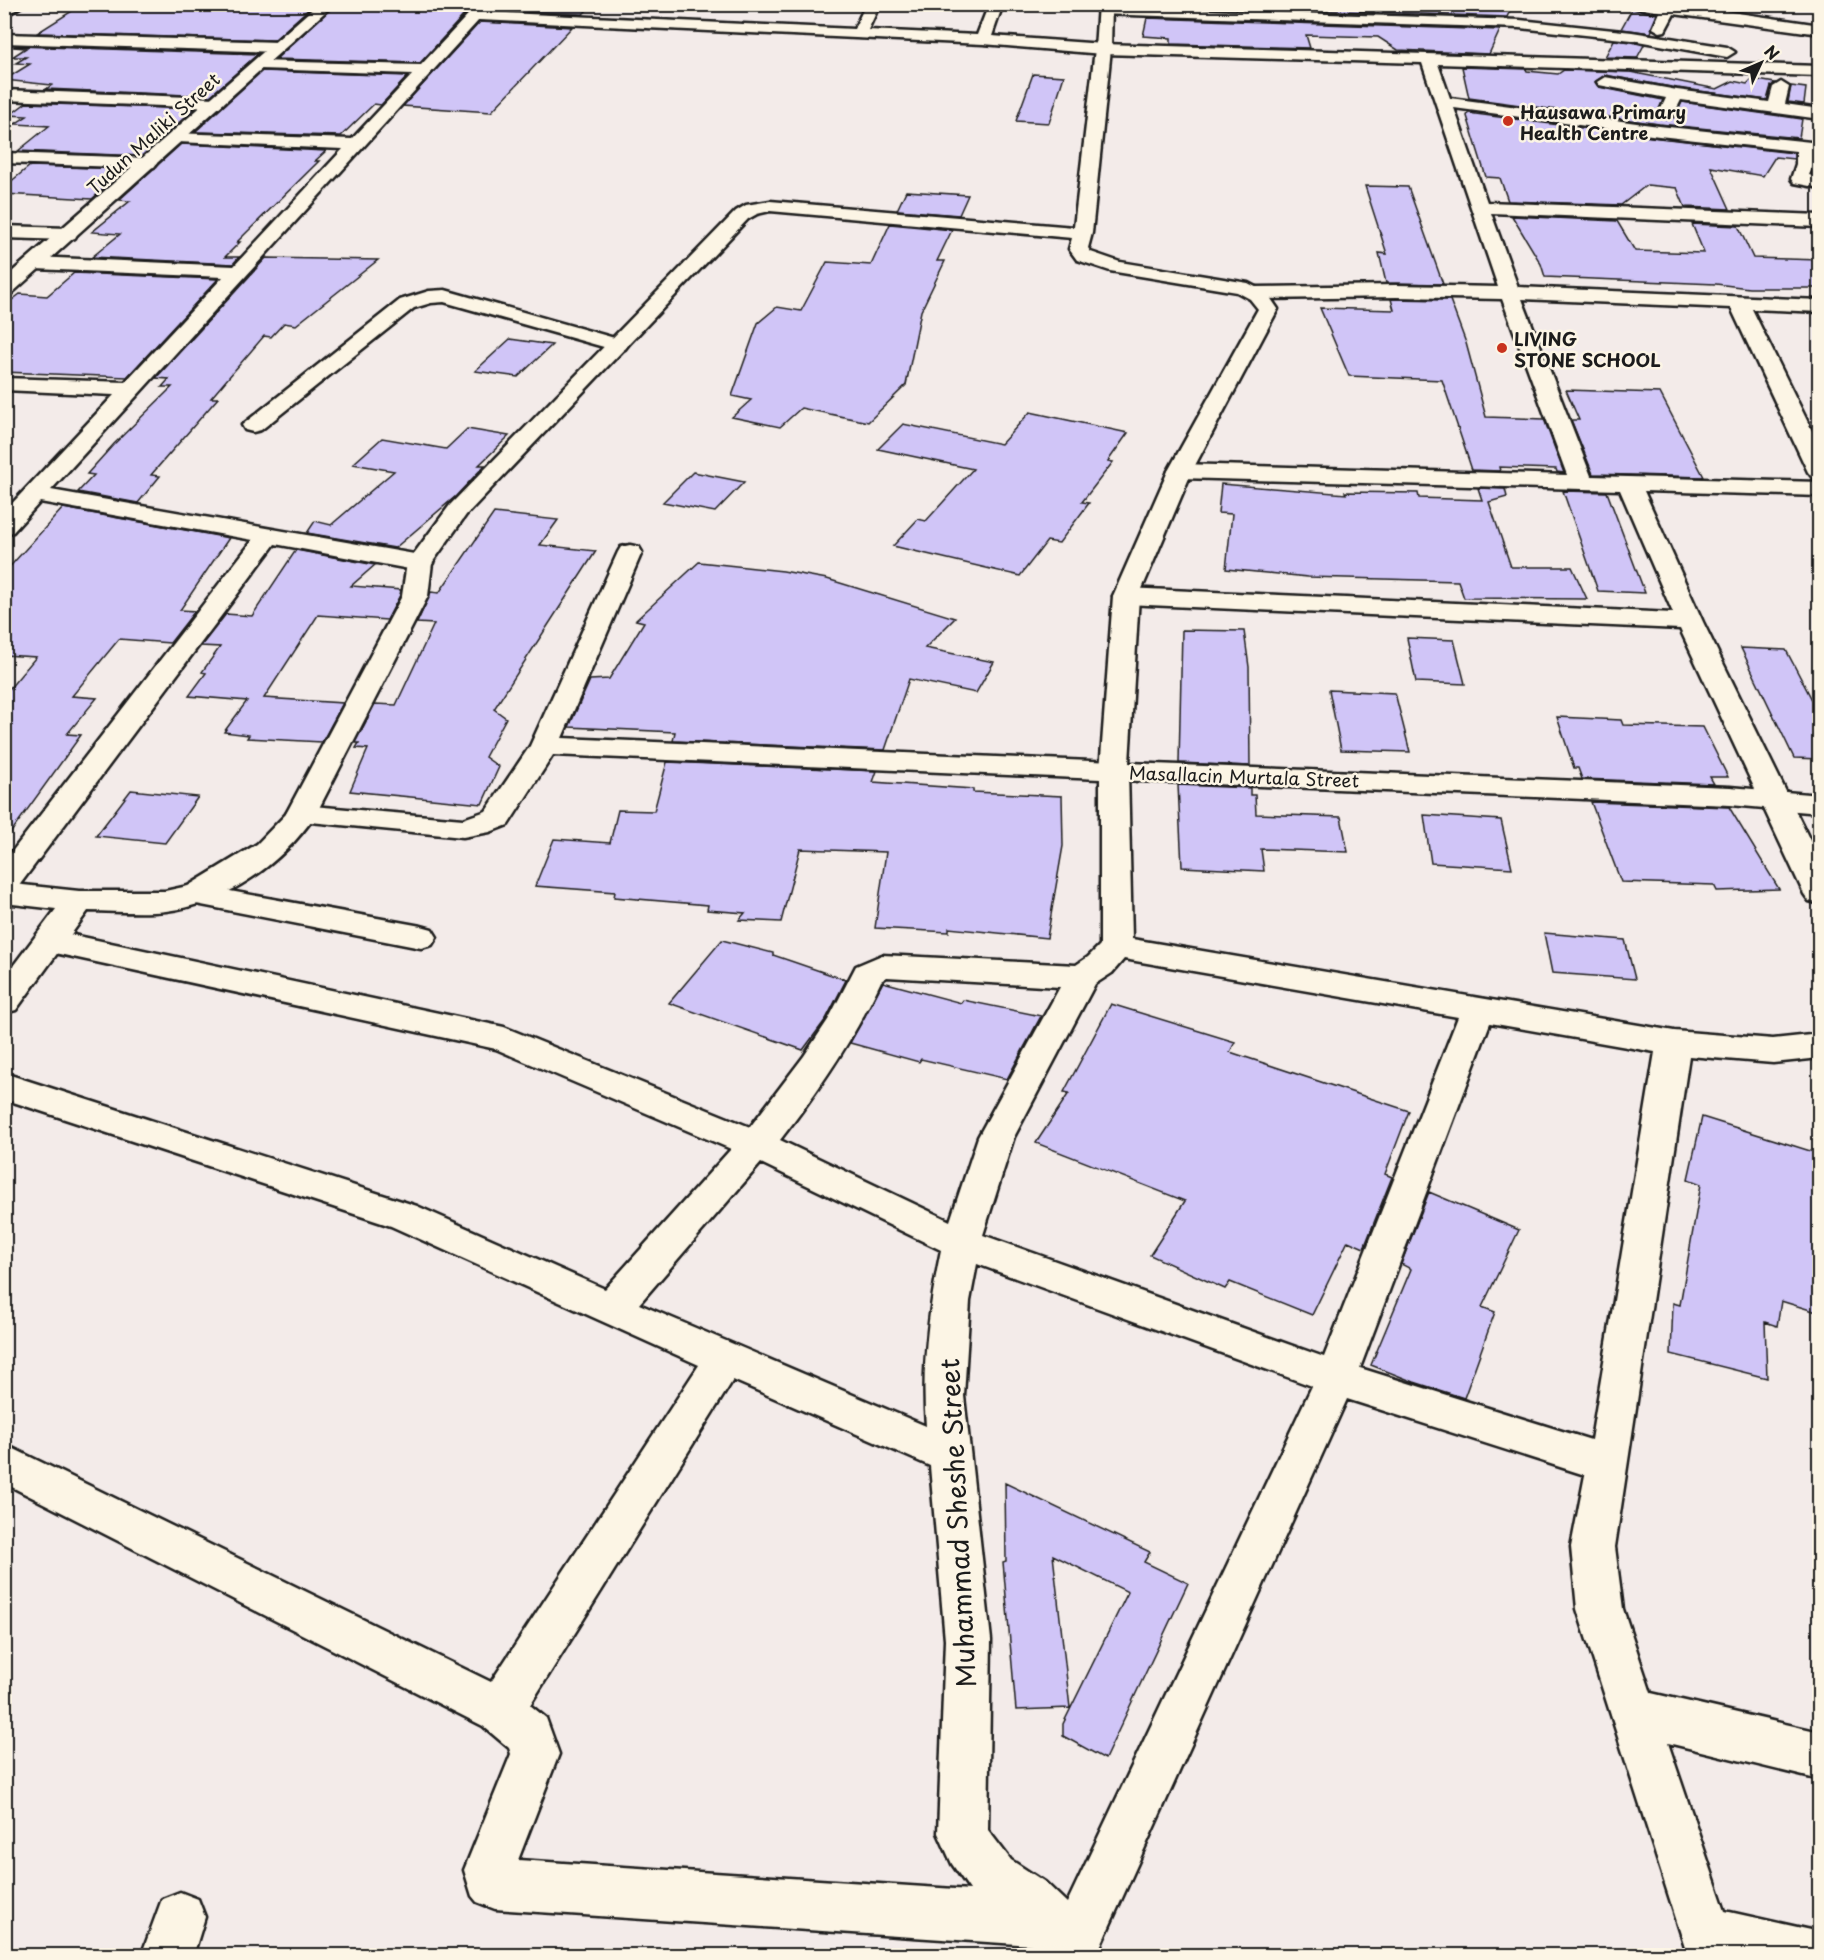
<svg xmlns="http://www.w3.org/2000/svg" width="1824" height="1960" font-family="'Playpen Sans',sans-serif">
  <rect width="100%" height="100%" fill="#f3ebe9"/>
  <filter id="ink" filterUnits="userSpaceOnUse"><feTurbulence type="fractalNoise" baseFrequency=".0167" numOctaves="2"/><feDisplacementMap in="SourceGraphic" scale="12" xChannelSelector="R" yChannelSelector="G"/><feConvolveMatrix kernelMatrix="1 2 1 2 8 2 1 2 1" color-interpolation-filters="sRGB"/></filter>
  <g filter="url(#ink)">
    <path fill="#d0c5f7" stroke="#1c1c1c" stroke-width="1.5" d="M83 4H314L274 40 37 33Z
      M336 4 427 6 474 4 420 63 276 59Z
      M495 4H593L583 14 491 10Z
      M1149 4H1513L1507 17Z
      M1632 9 1657 14 1651 33 1621 29Z
      M1147 18 1500 30 1489 54 1398 50 1378 37 1306 35 1310 48 1171 44V38L1143 36Z
      M480 22 572 27 491 112 403 106Z
      M1614 40 1632 42 1644 45 1637 58 1605 57Z
      M16 46 258 54 210 96 46 89 52 85 4 80 30 64 16 63 26 57H12L26 48 13 47Z
      M1462 67 1526 69 1527 71 1558 74 1564 70 1630 72 1717 89 1733 81 1747 84 1752 79 1775 83 1771 86 1767 100 1677 88 1605 75 1595 82 1599 87 1663 100 1657 114 1666 120 1675 117 1682 102 1802 119 1799 138 1659 124 1469 98Z
      M262 71 408 76 381 105 374 104 341 136 195 132Z
      M1033 74 1064 76 1049 123 1016 121Z
      M1791 86 1806 88 1804 104 1788 102Z
      M26 103 194 109 142 156 18 151 49 126 15 124 27 116 10 115Z
      M1468 113 1659 138 1794 153V159L1775 157 1763 176 1711 167 1730 209 1685 207 1677 188 1647 185 1621 205 1508 201 1500 178 1486 177 1467 116Z
      M181 144 326 151 315 161H319L237 242H240L225 257H239L233 264 92 257 120 234 92 232 130 201 119 200Z
      M30 166 126 169 92 199 4 194V187Z
      M1365 186 1408 187 1443 284 1386 283 1379 253 1387 254Z
      M906 191 968 195 959 215 897 210Z
      M1512 216 1617 221 1635 251 1704 253 1692 224 1738 226 1753 258 1820 260V288H1749L1716 284 1545 277 1541 264Z
      M890 224 952 230 937 261H945L921 311 906 385 868 422 801 408 780 427 732 417 751 400 732 396 758 323 777 307 801 311 827 262 871 265Z
      M266 258 378 260 296 325 284 323 271 337 264 336 211 398H218L151 475 160 476 138 503 78 492 94 475 87 474 114 444 172 387H162L169 379 156 378Z
      M74 273 218 279 127 377 4 372V306L20 294 47 296Z
      M1391 299 1450 300 1466 343 1486 417 1544 419 1564 473 1557 472 1556 469 1499 467 1500 471 1472 470 1442 380 1349 376 1320 308 1394 310Z
      M510 339 552 345 518 377 475 371Z
      M1566 390 1660 393 1704 477 1593 474 1571 420H1579Z
      M1030 412 1128 433 1108 461 1113 462 1082 502 1089 503 1059 543 1047 541 1020 576 893 546 918 519 926 521 973 469 878 449 903 424 1001 444Z
      M467 429 509 436 479 465H485L456 496 395 548 307 533 315 521 331 525 394 471 353 464 382 438 446 449Z
      M693 472 744 482 715 512 663 502Z
      M1221 484 1346 494 1345 492 1418 493 1419 498 1482 500 1478 488 1505 489 1507 497 1489 502 1511 567H1572L1587 599 1464 598 1458 581 1308 577 1226 569 1232 514 1218 513Z
      M1563 491 1607 492 1645 593 1598 591Z
      M63 508 229 538 180 610 195 611 170 643 119 639 72 696 97 698 67 734 81 735 4 842V695L36 657 4 655V573Z
      M494 513 558 520 540 545 596 551 494 709 506 718 485 757 499 767 482 804 350 791 368 749 356 748 359 743H355L375 704 396 705 434 624 417 623 431 592 439 593Z
      M296 550 375 565 351 586 401 590 400 595 387 620 318 615 264 698 343 703 322 742 247 738 249 735 224 732 247 701 189 696 206 673 202 672 220 647 201 646 226 614 252 616Z
      M699 562 783 571 827 579 955 618 925 648 994 662 976 693 909 679 885 750 673 741 675 732 569 727 590 680 609 679 644 622 636 620Z
      M1182 630 1244 631 1249 667 1250 766 1179 763Z
      M1407 638 1454 640 1465 684 1416 682Z
      M1741 648 1786 650 1820 715V759L1794 758Z
      M1329 690 1395 693 1410 752 1341 750Z
      M1557 717 1621 720 1623 725 1703 727 1728 777H1710L1714 784 1582 779 1578 768H1574Z
      M667 762 877 771 873 782 973 789V792L1062 796 1063 846 1047 938 949 928V932L875 928 886 852 800 849 781 922 739 920 745 913 707 910 708 905 614 897 615 892 535 886 554 839 610 843 618 810 654 811Z
      M1178 785 1250 788V795H1255L1256 814 1341 817 1348 852 1261 849 1264 871 1182 867Z
      M131 790 198 797 165 843 96 836Z
      M1591 802 1729 807 1779 889 1717 891 1714 885 1621 882Z
      M1424 815 1501 820 1512 868 1431 863Z
      M1544 933 1625 940 1635 979 1552 973Z
      M722 940 773 953V955L846 980 826 1019 803 1050 669 1003Z
      M883 982 961 1003 963 1000 1041 1016 1007 1079 921 1059 919 1062 850 1043Z
      M1111 1004 1235 1042 1230 1052 1409 1111 1385 1174 1392 1177 1364 1248 1348 1241 1312 1315 1230 1282 1225 1289 1150 1255 1185 1201 1036 1143 1069 1093 1064 1092Z
      M1702 1117 1820 1154V1313L1781 1301 1777 1326 1765 1322 1767 1378 1671 1354 1673 1303 1680 1305 1701 1184 1688 1179Z
      M1429 1192 1519 1230 1482 1307 1495 1312 1464 1398 1414 1382 1371 1365 1411 1269 1401 1264Z
      M1005 1483 1150 1552 1144 1562 1188 1583 1105 1759 1063 1736V1724L1128 1592 1053 1555 1070 1708 1016 1710 1003 1562 1006 1561Z"/>
    <g fill="none" stroke-linecap="round" stroke-linejoin="round">
      <g stroke="#1c1c1c" stroke-width="5">
        <path id="street" d="M7 4H25L4 17V6Z
          M478 4H493L486 12 854 29 866 4H880L868 30 977 35 989 4H1003L992 36 1103 44 1820 66V76L1438 64 1450 98 1659 126 1820 143V153L1814 152V164L1809 175 1820 178V188L1794 183 1791 179 1796 164V151L1659 136 1454 108 1487 202 1820 215V227L1491 213 1518 287 1820 300V312L1752 309 1820 447V479L1812 477 1808 472 1731 308 1522 299 1591 476 1820 482V496L1644 491 1703 622 1820 861V904L1809 901 1804 894 1680 629 1126 604 1117 601 1113 596 1117 591 1126 588 1673 613 1620 490 1180 478 1172 476 1168 471 1172 466 1180 464 1567 475 1502 299 1396 297 1255 299 1248 297 1245 293 1248 289 1255 287 1396 285 1498 287 1422 63 1103 54 983 44 479 20 51 490 420 555 429 558 433 563 429 568 420 571 275 544 15 891 4 894V862L253 540 40 502 13 532 4 534V512L114 395 4 390V378L125 382 223 277 35 269 28 267 25 263 28 259 35 257 234 266 343 149 177 142 169 137 171 133 352 139 413 74 260 69 252 64 255 61 421 65Z
          M1631 4H1677L1820 25V34L1674 14 1665 31 1660 32 1653 28 1660 12 1633 7Z
          M1104 7 1520 20 1632 32 1727 47 1735 52 1727 57 1632 40 1520 28 1099 14 1097 11Z
          M4 34 277 42 285 47 277 52 4 43Z
          M1605 77 1677 90 1769 102 1773 87 1781 82 1789 87 1785 104 1820 109V119L1681 100 1673 116 1667 118 1659 113 1666 98 1599 85 1597 82Z
          M4 90 216 98 224 103 216 108 4 100Z
          M4 153 148 158 154 159 157 163 154 167 148 168 4 163Z
          M4 226 68 228 75 230 77 234 75 238 68 240 4 238Z
          M445 290 625 341 628 345 625 349 618 351 444 302 431 303 414 308 261 430 253 432 245 430 242 425 400 300 429 291Z
          M630 545 639 547 642 552 562 738 1114 762 1124 765 1128 771 1132 939 1674 1031 1773 1039 1820 1034V1058L1773 1063 1689 1056 1615 1547 1623 1609 1651 1693 1820 1732V1780L1668 1743 1725 1911 1820 1932V1956H1688L1577 1609 1571 1547 1585 1475 1347 1399 1096 1956H1034L1032 1945 495 1909 477 1902 472 1896 464 1870 511 1754 509 1748 483 1726 4 1483V1444L491 1682 699 1365 391 1226 4 1099V1073L417 1206 605 1289 731 1149 496 1049 50 952 39 949 34 941 39 933 50 930 504 1027 750 1127 804 1056 828 1020 856 966 882 955 1076 965 1088 957 1100 945V779L553 755 508 825 490 832 463 837 290 820 286 814 290 808 301 805 463 819 486 811 530 746 618 552 621 547ZM1124 959 1458 1017 1324 1357 983 1235 1014 1137 1095 984 1112 973ZM887 977 1060 987 978 1137 950 1221 780 1140C819 1090 854 1039 881 981ZM1490 1023 1655 1052 1591 1440 1360 1368ZM761 1163 941 1250C929 1308 921 1367 926 1426L639 1304ZM977 1264 1312 1386 1067 1903 1045 1882 1011 1860 988 1830 991 1640 964 1396 970 1301ZM733 1380 930 1466 945 1640 938 1833 952 1864 970 1890 518 1860 559 1754 546 1718 530 1705Z
          M197 885 421 926 432 929 437 937 432 945 421 948 186 902 181 895 186 888Z
          M180 1892 198 1899 205 1917 193 1956H141L162 1899Z"/>
      </g>
      <g stroke="#1c1c1c" stroke-width="5">
        <path id="secondary" d="M318 4H334L11 294 4 296V279Z
          M1098 4H1112L1111 49 1092 233 1088 248 1091 252 1120 262 1248 283 1267 293 1278 309 1192 471 1139 596 1129 763 1730 787 1820 795V813L1730 805 1114 780 1104 777 1100 771 1113 596 1168 471 1258 309 1250 299 1237 292 1110 271 1077 260 1069 249 1072 238 770 211 757 214 748 219 466 515 432 563 428 596 316 814C283 863 226 904 166 911 141 914 113 911 88 911L16 1010 4 1013V978L56 909 4 903V883L79 891H165L188 886 257 844 286 814 402 596 407 563 450 505 736 211 746 205 770 201 1074 227 1095 49Z"/>
      </g>
      <use href="#street" fill="#fcf5e5" fill-rule="evenodd"/>
      <use href="#secondary" fill="#fcf5e5" fill-rule="evenodd"/>
    </g>
  </g>
  <g fill="#c8321e" stroke="#fcf5e5" stroke-width="2">
    <circle cx="1508" cy="121" r="6"/>
    <circle cx="1502" cy="348" r="6"/>
  </g>
  <g text-anchor="middle" dominant-baseline="central" stroke-width="5" stroke-linejoin="round" paint-order="stroke">
    <g font-size="18" font-weight="bold" fill="#1c1c1c" stroke="#fcf5e5" text-anchor="start">
      <text x="1520" y="111">Hausawa Primary<tspan x="1520" dy="21">Health Centre</tspan></text>
      <text x="1514" y="338">LIVING<tspan x="1514" dy="21">STONE SCHOOL</tspan></text>
    </g>
    <g font-size="18" fill="#1c1c1c" stroke="#fcf5e5">
      <text transform="translate(153 133) rotate(-42)">Tudun Maliki Street</text>
      <text transform="translate(1244 776) rotate(2)">Masallacin Murtala Street</text>
    </g>
    <g font-size="26" fill="#1c1c1c" stroke="#fcf5e5">
      <text transform="translate(957 1523) rotate(-93)">Muhammad Sheshe Street</text>
    </g>
  </g>
  <rect width="1824" height="1960" fill="none" stroke="#fcf5e5" stroke-width="24"/>
  <rect x="12" y="12" width="1800" height="1936" fill="none" stroke="#1c1c1c" stroke-width="2" filter="url(#ink)"/>
  <g transform="translate(1761 63) rotate(46)" stroke="#fcf5e5" stroke-width="4.5" paint-order="stroke">
  <path d="M0-4.5L10 22L0 15L-10 22Z" fill="#1c1c1c"/>
  <text y="-9" font-size="16" font-weight="bold" text-anchor="middle" fill="#1c1c1c">N</text>
  </g>
</svg>
